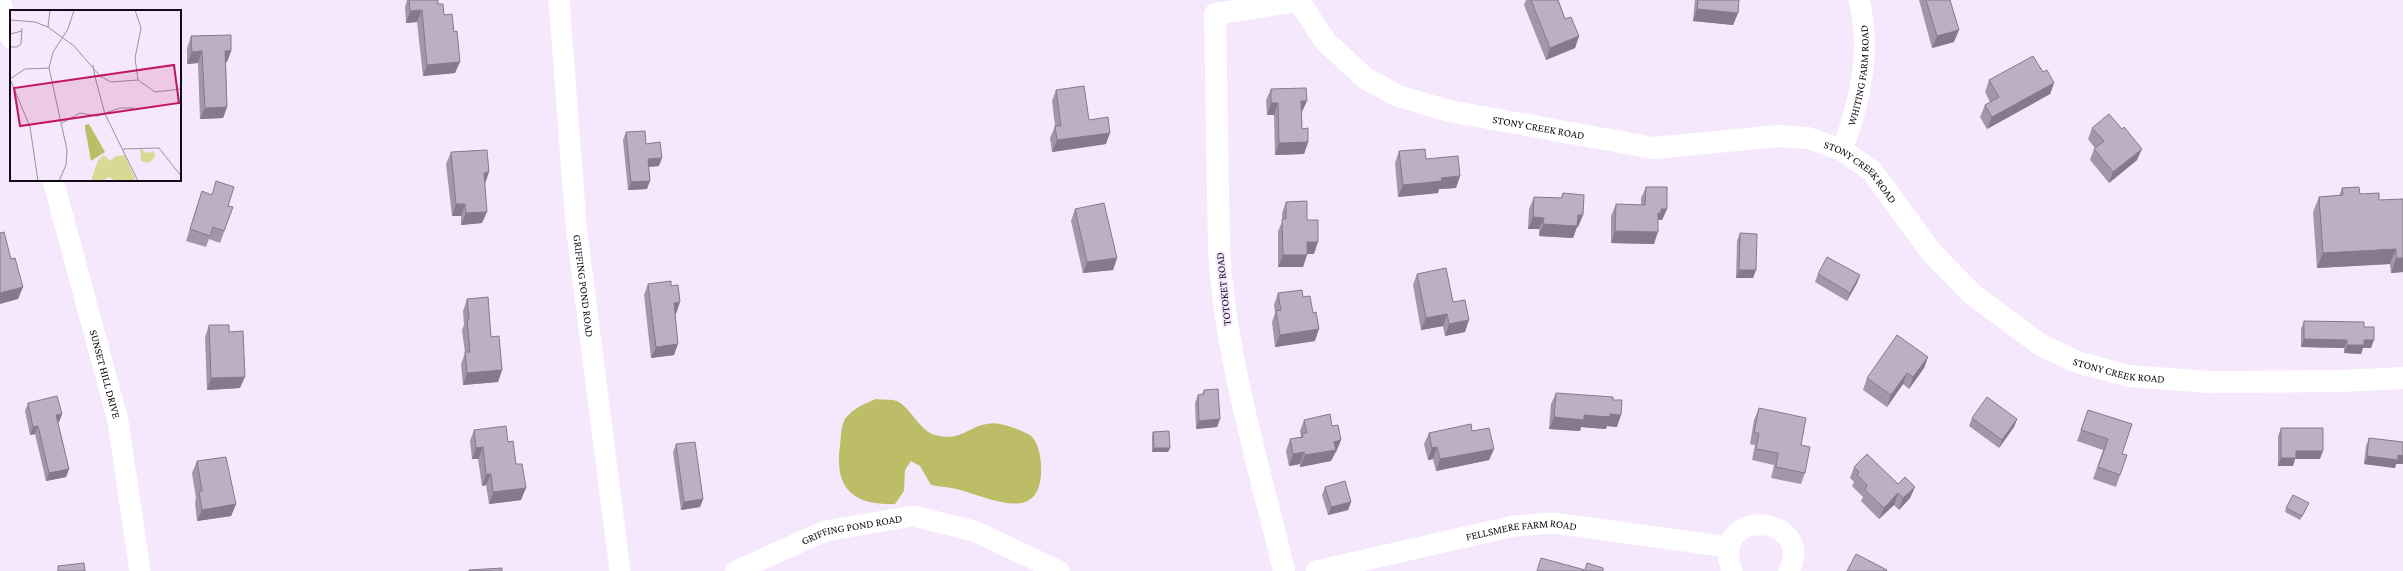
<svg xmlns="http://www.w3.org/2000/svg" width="2403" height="571" font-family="'Crimson Pro',serif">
  <rect width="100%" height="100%" fill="#f5e8fd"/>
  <path fill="#bebd67" d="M876 399C882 400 892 399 897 401 912 409 919 430 935 435 961 442 967 427 987 424 999 421 1017 429 1028 434 1037 438 1040 453 1041 463 1044 521 1002 503 967 492 956 488 943 487 931 485L920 466 911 461 905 470 904 491 895 504C853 505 834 489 840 445 841 438 841 425 845 419 853 408 864 404 876 399Z"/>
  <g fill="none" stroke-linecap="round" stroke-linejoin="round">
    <g stroke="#fff" stroke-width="21">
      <path id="s1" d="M559 0 576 225 620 571"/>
      <path d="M0 1 11 38"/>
      <path id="s2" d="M1842 150C1860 103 1872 50 1859 0"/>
      <path id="s3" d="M53 180 118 421 140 571"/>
      <path id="s4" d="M736 571 825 531 913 516 974 531 1059 571"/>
      <path id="s5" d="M1316 571 1514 526 1553 523 1729 547"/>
      <path d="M1732 571C1709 504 1817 515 1789 571"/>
    </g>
    <path stroke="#fff" stroke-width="22" id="s6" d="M1284 571C1259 465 1225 358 1219 248L1215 14 1299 1 1325 41 1365 78 1398 96 1449 111 1654 148 1778 136 1808 138 1842 150 1872 171 1931 252 1972 294 2041 345 2077 362 2129 376 2208 382 2340 381 2403 378"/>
  </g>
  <path fill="#a396aa" d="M407 0 438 4 454 32 455 73 423 76 417 22 406 23 405 7Z
    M1526 0H1558L1565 19 1579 36 1575 48 1546 60 1524 5Z
    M1695 0H1739L1738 13 1733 25 1693 21Z
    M1919 0H1950L1954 42 1932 48Z
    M191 36 231 51 227 62H226L227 107 223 118 200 119 198 63 187 64V48Z
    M2043 72 2054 83 2050 94 1987 129 1980 117 1985 105 1990 102 1985 92 1989 80Z
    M1271 89 1302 112V129L1308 142 1304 154 1275 155 1274 115H1267L1266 100Z
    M1056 90 1089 120 1106 144 1052 152 1050 138 1055 126 1052 101Z
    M2092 128 2137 160 2109 183 2090 160 2094 149 2095 148 2088 139Z
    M626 132 646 144 659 166 649 167 647 189 628 190 623 140Z
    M1399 151 1426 159 1460 176 1456 188 1439 189 1438 193 1398 197 1395 163Z
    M451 152 485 184 482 223 461 225V216H452L446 164Z
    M1646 187 1667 209 1662 220H1658L1654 244 1611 243V216L1616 204 1641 205V198Z
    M2342 188 2379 200 2403 199V272L2391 273 2390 264 2317 268 2313 212 2319 197 2339 196Z
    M202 191 228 206 233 207 220 243 209 239 206 247 186 241Z
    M1563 193 1583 215 1578 227H1577L1573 238 1539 236V229H1528L1529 209 1534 197 1561 198Z
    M1286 202 1314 254H1307L1303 267H1278V231L1282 222V213Z
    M1075 209 1117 258 1113 270 1083 273 1071 221Z
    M1740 233 1756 270 1753 278H1736L1737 241Z
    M1417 274 1453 302 1465 332 1445 336 1443 326 1421 330 1413 285Z
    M1818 274 1860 275 1857 283 1847 301 1815 282Z
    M648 284 676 314H675L674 355 651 358 644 295Z
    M1278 293 1303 297 1315 341 1275 347 1272 322 1275 313 1274 305Z
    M467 299 491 337 502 370 498 382 463 385 461 364 465 353 462 330 464 325 463 311Z
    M2304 321 2364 327 2371 348H2363L2361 354 2344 353V348L2301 347V329Z
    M209 325 229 332 240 388 207 390 205 337Z
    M1928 357 1924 368 1909 389 1903 384 1887 407 1863 390 1867 378Z
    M1204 390 1220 419 1217 427 1196 429 1195 403 1198 395 1202 394Z
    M1556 393 1613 400 1617 427 1607 426 1606 429 1581 427 1580 431 1549 429 1551 404Z
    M28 403 62 414 59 422H58L69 469 66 477 46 481 35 434 30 435 25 411Z
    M1759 408 1801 445 1805 473 1801 484 1771 478 1774 465 1752 460 1755 445 1750 444 1754 420Z
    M2088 410 2122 454 2127 455 2116 487 2093 479 2103 450 2077 441Z
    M1972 418 2017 419 2014 427 1999 448 1969 426Z
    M1304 420 1332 426 1341 440 1336 452 1335 453 1331 461 1300 467V464L1289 466 1286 451 1290 439 1301 437 1300 431Z
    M2281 428 2320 459H2295L2293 466H2278V436Z
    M474 430 508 442 516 464 521 500 489 504 486 485 482 486 478 459H472L470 441Z
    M1472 431 1494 449 1489 460 1436 471 1433 459 1428 460 1424 444 1429 433Z
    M1153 432 1170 448 1168 452H1152V436Z
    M2369 438 2403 442V464H2396L2395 468 2364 464 2366 446Z
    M676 444 703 499 700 507 681 510 673 452Z
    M197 461 236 504 231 516 197 521 195 503 196 498 192 473Z
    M1854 467 1898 484 1915 487 1910 498 1899 510 1894 505 1879 519 1861 501 1863 497 1852 486 1854 482 1850 478Z
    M1325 487 1351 502 1348 510 1328 515 1322 495Z
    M2286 508H2307L2300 520 2285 512Z"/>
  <path fill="#847a8b" d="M1697 9 1738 13 1733 25 1693 21Z
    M422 10 417 22 406 23 410 11Z
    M1959 30 1954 42 1932 48 1937 36Z
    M1579 36 1575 48 1546 60 1550 48Z
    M202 51 198 63 187 64 192 52Z
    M225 51H231L227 62H221Z
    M460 62 455 73 423 76 427 65Z
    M2054 83 2050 94 1987 129 1992 117Z
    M1301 101H1307L1302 112H1297Z
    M1271 103H1278L1274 115H1267Z
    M227 107 223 118 200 119 205 108Z
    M1110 133 1106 144 1052 152 1057 140Z
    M1308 142 1304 154 1275 155 1279 143Z
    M2142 149 2137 160 2109 183 2113 172Z
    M662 158 659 166 645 167 648 159Z
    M489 172 485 184 484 173Z
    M1460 176 1456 188 1439 189 1438 193 1398 197 1403 185 1441 178Z
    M650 181 647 189 628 190 631 182Z
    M456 204H465L461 216H452Z
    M1661 209H1667L1662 220H1658V213Z
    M487 212 482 223 461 225 466 213Z
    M1578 215H1583L1578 227H1577L1573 238 1539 236 1543 224Z
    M1533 217 1544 218 1539 229H1528Z
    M1615 231 1658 232 1654 244 1611 243Z
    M1307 242H1318L1314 254H1303Z
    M2396 249 2390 264 2317 268 2323 253Z
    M1283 255H1307L1303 267H1278Z
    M1117 258 1113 270 1083 273 1087 262Z
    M2396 258H2403V272L2391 273Z
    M1739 270H1756L1753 278H1736Z
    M1860 275 1857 283 1847 301 1850 293Z
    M23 287 18 299 0 304V293Z
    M680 302 676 314 669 315 674 303Z
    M1447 314 1443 326 1421 330 1426 318Z
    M1469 320 1465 332 1445 336 1449 324Z
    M1319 329 1315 341 1275 347 1280 335Z
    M2304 339 2347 340 2344 348 2301 347Z
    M2364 340H2374L2371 348H2363L2361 354 2344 353 2347 345Z
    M678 344 674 355 651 358 656 347Z
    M1928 357 1924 368 1909 389 1913 377Z
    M502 370 498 382 463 385 467 373Z
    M1907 373 1903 384 1887 407 1891 395Z
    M245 377 240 388 207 390 211 378Z
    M62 414 59 422 53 423 56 415Z
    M1610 414 1621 415 1617 427 1607 426 1606 429 1581 427 1580 431 1549 429 1554 417Z
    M1220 419 1217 427 1196 429 1199 421Z
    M2017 419 2014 427 1999 448 2002 440Z
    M38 426 35 434 30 435 33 427Z
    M1341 440 1336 452 1335 453 1331 461 1300 467 1305 455 1334 442Z
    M483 447 478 459H472L476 448Z
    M1437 447 1433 459 1428 460 1432 448Z
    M1154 448H1170L1168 452H1152Z
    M1494 449 1489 460 1436 471 1440 459Z
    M2296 451H2323L2320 459H2295L2293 466H2278L2281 458Z
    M1304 452 1300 464 1289 466 1293 454Z
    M2398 455 2403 456V464H2396L2395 468 2364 464 2367 456Z
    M69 469 66 477 46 481 49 473Z
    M486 474H491L486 485 482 486Z
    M1915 487 1910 498 1899 510 1903 498Z
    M526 488 521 500 489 504 493 492Z
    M1898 493 1894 505 1879 519 1884 508Z
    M703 499 700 507 681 510 684 502Z
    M1351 502 1348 510 1328 515 1331 507Z
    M236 504 231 516 197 521 202 510Z"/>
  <path fill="#bdaec6" stroke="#847a8b" d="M409 0H438V4H443L444 15 452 14 454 32 457 31 460 62 427 65 422 10 410 11Z
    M1531 0H1558L1565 19 1571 17 1579 36 1550 48Z
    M1698 0H1739L1738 13 1697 9Z
    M1926 0H1950L1959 30 1937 36Z
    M231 35V51H225L227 107 205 108 202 51 192 52 191 36Z
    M2033 56 2043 72 2047 70 2054 83 1992 117 1985 105 1999 97 1989 80Z
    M1084 86 1089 120 1108 117 1110 133 1057 140 1055 126H1061L1056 90Z
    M1306 88 1307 101H1301L1302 129 1308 128V142L1279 143 1278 103H1271V89Z
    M2109 114 2122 129 2124 127 2142 149 2113 172 2094 149 2104 141 2092 128Z
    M645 131 646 144 660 142 662 158 648 159 650 181 631 182 626 132Z
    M1425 149 1426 159 1458 156 1460 176 1441 178 1442 181 1403 185 1399 151Z
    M487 150 489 172 484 173 487 212 466 213 465 204H456L451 152Z
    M216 181 234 187 228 206 233 207 224 231 213 227 210 236 190 229 202 191 212 195Z
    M1646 187H1667V209H1661V213H1658V232L1615 231 1616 204 1645 205Z
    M2359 187 2360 194 2379 193V200L2403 199V258H2396V249L2323 253 2319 197 2343 195 2342 188Z
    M1563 193 1584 195 1583 215H1578L1577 226 1543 224 1544 218 1533 217 1534 197 1562 198Z
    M1307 201V220H1318V242H1307V255H1283L1282 219H1286V202Z
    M1104 203 1117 258 1087 262 1075 209Z
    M4 232 11 259 15 258 23 287 0 293V233Z
    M1740 233 1757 234 1756 270H1739Z
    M1827 257 1860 275 1850 293 1818 274Z
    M1446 268 1453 302 1465 300 1469 320 1449 324 1447 314 1426 318 1417 274Z
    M671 281V286L678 285 680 302 674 303 678 344 656 347 648 284Z
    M1302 290 1303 297 1310 296 1313 313 1316 312 1319 329 1280 335 1276 311 1281 310 1278 293Z
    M488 297 491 337 499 336 502 370 467 373 465 352H470L467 319H469L467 299Z
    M2304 321 2364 322V327H2374V340H2364V345H2347V340L2304 339Z
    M209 325H229V332L243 331 245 377 211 378Z
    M1897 335 1928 357 1913 377 1907 373 1891 395 1867 378Z
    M1218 389 1220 419 1199 421 1198 395 1204 394V390Z
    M1556 393 1613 397V400H1622L1621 415 1610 414V417L1584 415V420L1554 417Z
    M57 396 62 414 56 415 69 469 49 473 38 426 33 427 28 403Z
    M1987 397 2017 419 2002 440 1972 418Z
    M1759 408 1806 418 1801 445 1810 447 1805 473 1776 467 1778 453 1756 449 1759 433H1754Z
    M2088 410 2132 424 2122 454 2127 455 2120 475 2098 467 2108 439 2081 430Z
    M1330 414 1332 426 1338 425 1341 440 1334 442 1336 450 1305 455 1304 452 1293 454 1290 439 1303 437 1302 433H1307L1304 420Z
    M1471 424 1472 431 1489 428 1494 449 1440 459 1437 447 1432 448 1429 433Z
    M506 426 508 442 513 441 516 464H522L526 488 493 492 491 474H486L483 447 476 448 474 430Z
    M2281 428H2323V451H2296V458H2281Z
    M1169 431 1170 448H1154L1153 432Z
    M2369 438 2403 442V456L2398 455V460L2367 456Z
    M695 442 703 499 684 502 676 444Z
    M1867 454 1898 484 1905 477 1915 487 1903 498 1898 493 1884 508 1865 490 1867 485 1857 475 1859 472 1854 467Z
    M226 457 236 504 202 510 199 492 202 491 197 461Z
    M1345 481 1351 502 1331 507 1325 487Z
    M2293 495 2309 503 2302 516 2286 508Z
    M1856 554 1887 570 1886 571H1847Z
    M1541 558 1585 570 1587 563 1603 568V571H1537Z
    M84 563 85 571H58V566Z
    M502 568V571H469V570Z"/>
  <g text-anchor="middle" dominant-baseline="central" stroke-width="4" stroke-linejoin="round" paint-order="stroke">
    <g font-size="11" fill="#110c14" stroke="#f5e8fd">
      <text stroke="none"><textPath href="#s2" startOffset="77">WHITING FARM ROAD</textPath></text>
      <text stroke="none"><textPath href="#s6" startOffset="933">STONY CREEK ROAD</textPath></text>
      <text stroke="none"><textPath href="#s6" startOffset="1269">STONY CREEK ROAD</textPath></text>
      <text stroke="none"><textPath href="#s1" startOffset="287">GRIFFING POND ROAD</textPath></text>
      <text transform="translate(1223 289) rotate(-96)">TOTOKET ROAD</text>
      <text stroke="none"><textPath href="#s6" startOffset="1605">STONY CREEK ROAD</textPath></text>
      <text stroke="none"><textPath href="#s3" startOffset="201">SUNSET HILL DRIVE</textPath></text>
      <text stroke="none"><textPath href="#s4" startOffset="124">GRIFFING POND ROAD</textPath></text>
      <text stroke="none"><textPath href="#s5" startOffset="210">FELLSMERE FARM ROAD</textPath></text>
    </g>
  </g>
  <g transform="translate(10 10)">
    <rect width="171" height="171" fill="#f5e8fd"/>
    <path d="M130 138 136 143 144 141 145 147 139 153 131 151ZM94 145 100 151 106 146 115 145 126 171H106L99 167 92 171H81L88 150Z" fill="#d9d993"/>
    <path d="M79 114 95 142 81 151 75 118V115Z" fill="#bebd67"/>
    <path fill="none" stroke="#9a90a0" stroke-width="1" d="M125 0 131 18 125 48 128 70M0 10 25 12 38 17 64 36 90 66M38 17 40 0M0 24 12 21M0 37H7L11 34 12 18M83 55 85 67M0 69 20 117 28 171M0 69 15 59 39 58M52 113 70 103 87 106 110 98H124M113 139 149 138 171 166M49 171 56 155 57 140 39 58 43 42 58 19 64 0M128 171 95 104 85 67 90 66 101 72 128 70 145 82 171 79"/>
    <path fill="#c2185b" fill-opacity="0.15" stroke="#c2185b" stroke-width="2" d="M164 55 169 93 10 116 4 78Z"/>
    <rect width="171" height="171" fill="none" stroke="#110c14" stroke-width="2"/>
  </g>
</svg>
